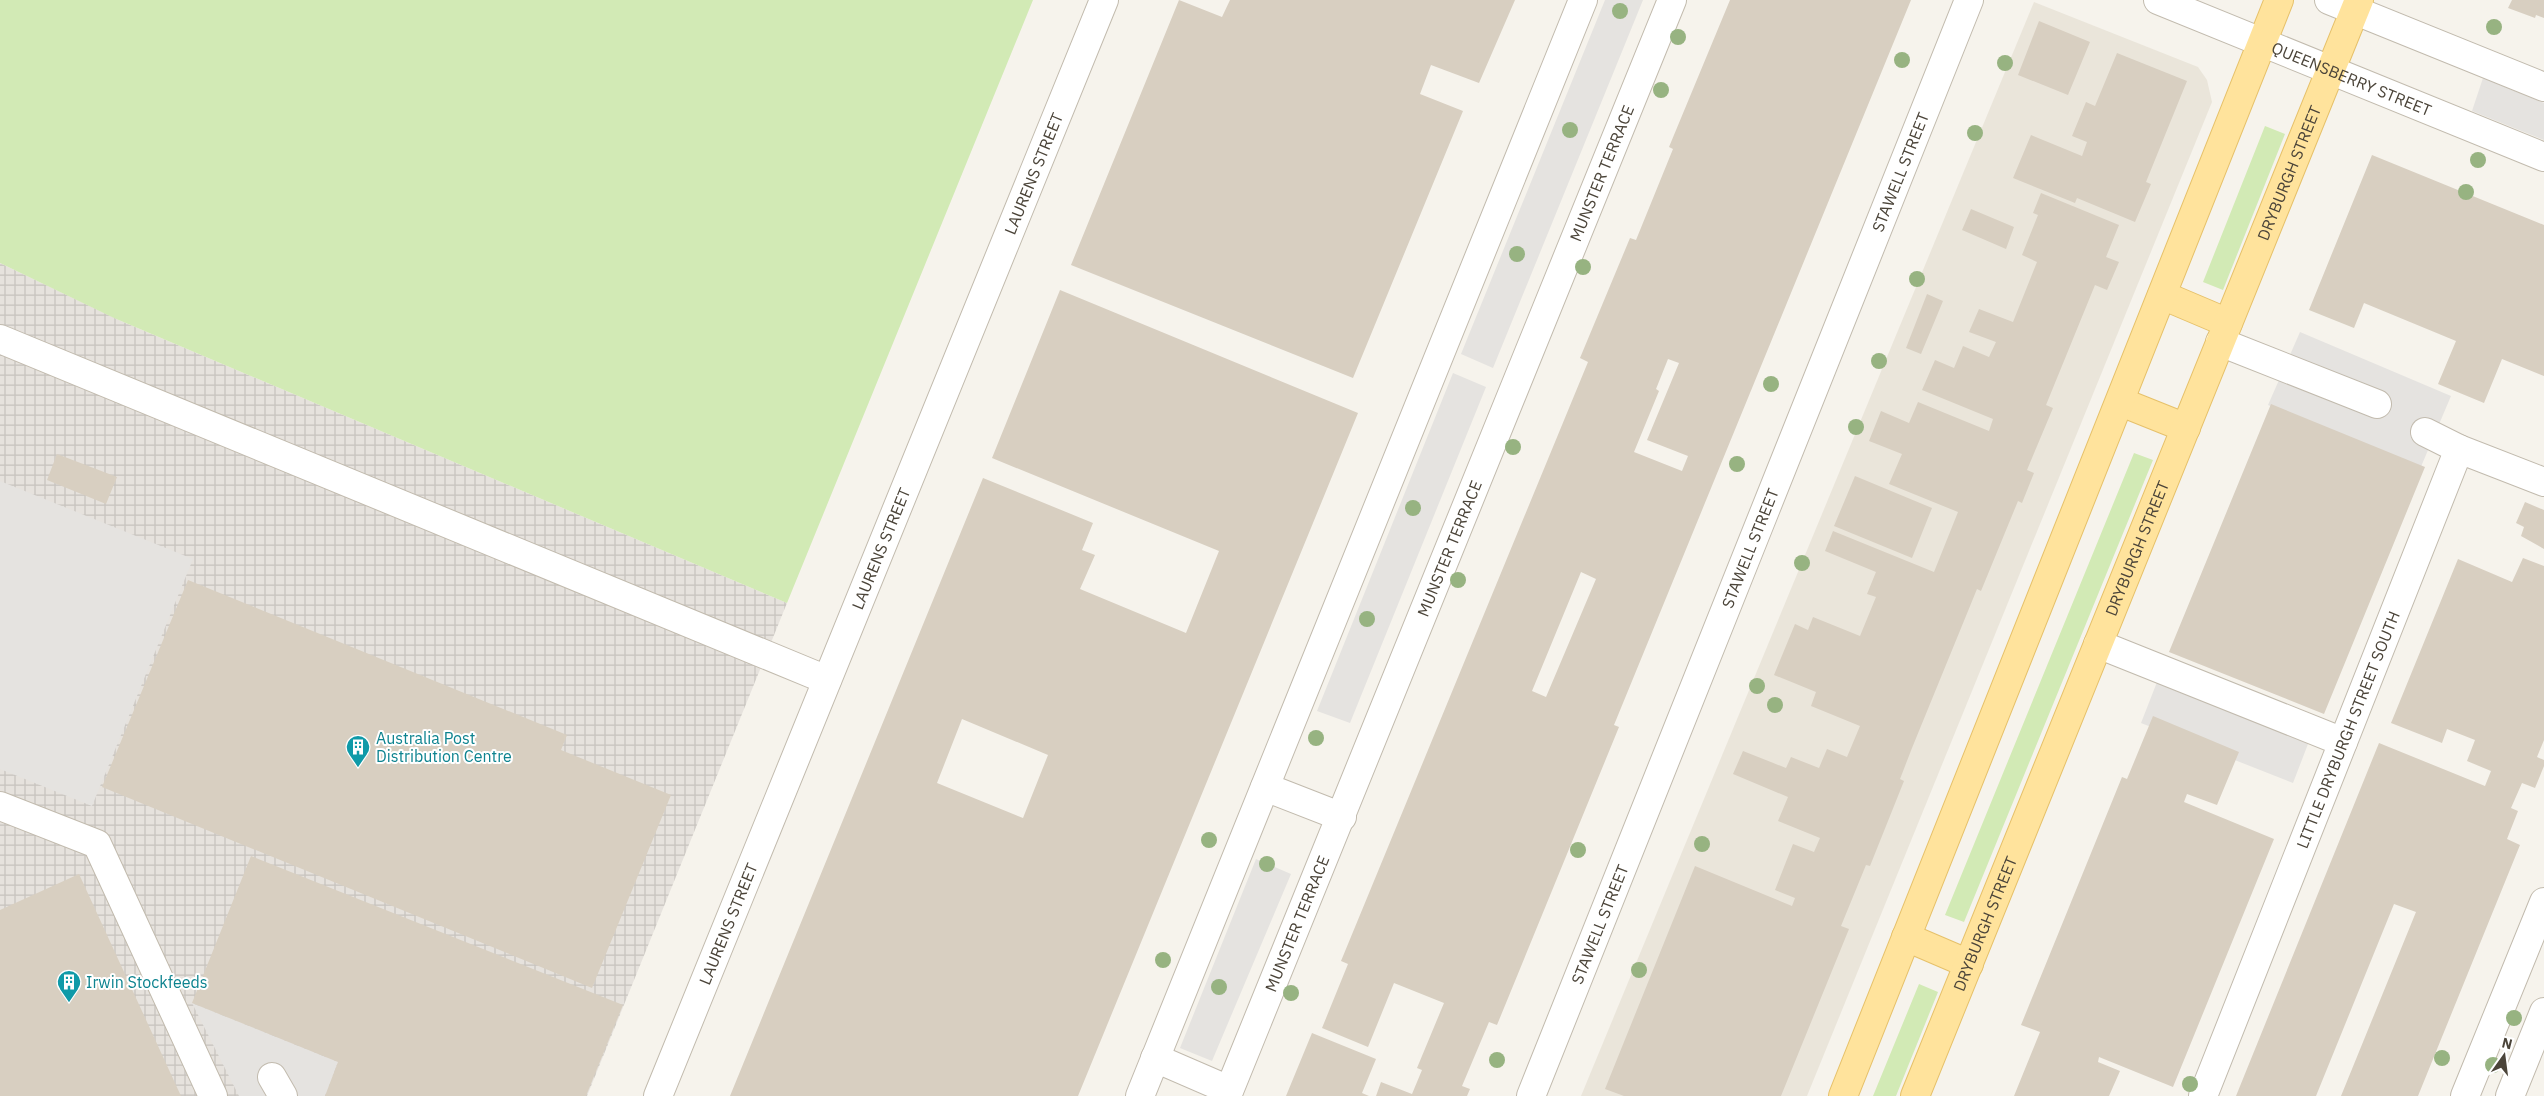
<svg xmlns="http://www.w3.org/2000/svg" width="2544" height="1096" font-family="'IBM Plex Sans',sans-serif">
  <defs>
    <pattern id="industrial-grid" width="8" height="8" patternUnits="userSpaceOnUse" patternTransform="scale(1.25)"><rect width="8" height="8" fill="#e6e2dd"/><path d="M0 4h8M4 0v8" fill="none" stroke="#c7c3be"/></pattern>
  </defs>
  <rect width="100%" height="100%" fill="#f6f3ec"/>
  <path fill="#eae5da" d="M2034 2 2198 67 2207 80 2212 102 1807 1096H1581Z"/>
  <path fill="url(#industrial-grid)" d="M0 263 121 321 787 603 587 1096H0Z"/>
  <path fill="#d2eab5" d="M0 0H1033L787 603 114 318 0 263Z
    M2265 126 2285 134 2223 290 2203 282Z
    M2134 453 2153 460 1964 922 1945 915Z
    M1919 984 1938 992 1896 1096H1873Z"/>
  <path fill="#e5e3e0" d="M1605 0H1643L1493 368 1461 354Z
    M2483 78 2544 103V140L2472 111Z
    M2300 332 2451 396 2420 469 2268 405Z
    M1453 373 1486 387 1350 723 1317 711Z
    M0 481 193 559 92 806 0 769Z
    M2166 659 2318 718 2293 783 2141 723Z
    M1256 859 1291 874 1212 1061 1180 1048Z
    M192 1003 338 1062 325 1096H239Z"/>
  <path fill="#d8cfc1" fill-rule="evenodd" d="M1179 0 1222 17 1230 0H1515L1479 83 1431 65 1420 94 1463 111 1353 378 1071 265Z
    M1730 0H1911L1614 725 1619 727 1497 1025 1489 1022 1462 1086 1470 1089 1467 1096H1376L1381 1082 1412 1094 1422 1070 1417 1068 1444 1003 1394 983 1368 1047 1322 1028 1348 964 1341 961 1588 362 1580 358 1630 238 1636 240 1673 149 1669 147ZM1668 359 1679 363 1647 440 1688 456 1682 471 1634 452 1659 391 1656 389ZM1581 572 1596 579 1546 697 1532 691Z
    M2512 0H2544V18L2536 15 2535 18 2508 8Z
    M2039 21 2090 42 2068 95 2018 75Z
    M2117 53 2187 81 2146 182 2151 184 2135 222 2077 198 2075 203 2013 178 2031 135 2082 156 2087 142 2072 136 2086 102 2095 106Z
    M2372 155 2544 225V376L2502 359 2484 403 2438 384 2456 341 2364 303 2354 328 2309 310Z
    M2041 193 2119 225 2106 257 2119 262 2107 290 2095 285 2046 405 2053 408 2027 470 2034 473 2022 503 2018 501 1981 591 1977 589 1912 748 1900 779 1904 781 1870 866 1866 865 1841 926 1849 929 1781 1096H1624L1605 1089 1695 866 1792 906 1795 898 1775 890 1793 844 1814 852 1820 838 1778 821 1788 797 1733 774 1743 751 1786 768 1791 757 1819 768 1827 749 1847 757 1860 726 1811 706 1816 692 1774 675 1795 624 1808 630 1813 617 1860 636 1876 597 1867 594 1876 572 1825 551 1833 531 1934 572 1958 512 1889 484 1902 454 1869 441 1881 411 1909 423 1918 402 1989 431 1993 419 1922 390 1935 360 1954 368 1963 346 1989 357 1996 342 1969 332 1979 309 2013 322 2037 262 2022 255 2038 215 2033 213Z
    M1971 209 2014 227 2006 249 1962 230Z
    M1060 290 1358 413 1313 523 1078 1096H730L983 478 1093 523 1082 550 1095 555 1080 589 1186 633 1219 551 992 458ZM962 719 1048 755 1023 818 937 783Z
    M1927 294 1943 301 1921 354 1906 348Z
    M2271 404 2425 467 2324 714 2169 652Z
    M57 454 117 477 106 504 47 480Z
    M1855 476 1932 508 1912 558 1834 526Z
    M2525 502 2544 510V549L2521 536 2524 527 2516 523Z
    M2523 558 2544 566V740L2537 757 2544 760V766L2535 788 2522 783 2511 808 2518 811 2507 839 2520 845 2418 1096H2341L2416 912 2394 904 2316 1096H2236L2379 743 2485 786 2491 771 2467 761 2475 740 2447 729 2442 743 2391 723 2458 559 2512 582Z
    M188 580 567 735 561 750 671 795 592 988 102 787Z
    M2153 716 2239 752 2217 805 2187 794 2184 802 2274 839 2173 1087 2099 1057 2098 1062 2120 1071 2109 1096H2014L2040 1032 2021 1025 2122 777 2127 779Z
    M251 856 623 1005 586 1096H325L338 1062 192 1003Z
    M79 874 181 1096H0V910Z
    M1312 1033 1376 1059 1362 1093 1369 1096H1286Z"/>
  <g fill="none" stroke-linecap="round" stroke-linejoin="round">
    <g stroke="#c2bbae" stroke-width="30">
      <g id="minor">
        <path id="s1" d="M2158 0 2544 157"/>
        <path d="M2329 0 2544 87"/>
        <path d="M0 339 827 680"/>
        <path d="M2220 342 2377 404"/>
        <path d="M2425 432 2459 449"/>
        <path d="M2098 644 2343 742"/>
        <path d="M1265 787 1342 817"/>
        <path d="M0 806 97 844 213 1096"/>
        <path d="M1155 1058 1229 1090"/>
        <path d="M272 1077 283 1096"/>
        <path id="s2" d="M658 1096 1104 0"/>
        <path d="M1140 1096 1583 0"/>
        <path id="s3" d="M1227 1096 1672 0"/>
        <path id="s4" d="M1531 1096 1969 0"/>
        <path id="s5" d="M2203 1096 2459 449 2544 482"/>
        <path d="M2465 1096 2544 902"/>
        <path d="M2510 1096 2544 1012"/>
      </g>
    </g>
    <g stroke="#e6c16a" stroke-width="30">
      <g id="major">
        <path d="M2162 295 2228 323"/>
        <path d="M2121 402 2186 428"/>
        <path d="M1906 937 1969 964"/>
        <path d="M1843 1096 2279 0"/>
        <path id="s6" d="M1915 1096 2359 0"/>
      </g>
    </g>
    <use href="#minor" stroke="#fff" stroke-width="28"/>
    <use href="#major" stroke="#ffe39c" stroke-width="28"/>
  </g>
  <g fill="#97b381">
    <circle cx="1620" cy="11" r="8"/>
    <circle cx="2494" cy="27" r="8"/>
    <circle cx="1678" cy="37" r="8"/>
    <circle cx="1902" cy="60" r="8"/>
    <circle cx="2005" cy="63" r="8"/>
    <circle cx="1661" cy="90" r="8"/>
    <circle cx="1570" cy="130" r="8"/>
    <circle cx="1975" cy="133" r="8"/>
    <circle cx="2478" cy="160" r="8"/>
    <circle cx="2466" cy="192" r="8"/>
    <circle cx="1517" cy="254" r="8"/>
    <circle cx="1583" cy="267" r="8"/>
    <circle cx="1917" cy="279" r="8"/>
    <circle cx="1879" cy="361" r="8"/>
    <circle cx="1771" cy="384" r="8"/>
    <circle cx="1856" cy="427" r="8"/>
    <circle cx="1513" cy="447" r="8"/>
    <circle cx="1737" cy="464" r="8"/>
    <circle cx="1413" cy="508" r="8"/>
    <circle cx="1802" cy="563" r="8"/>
    <circle cx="1458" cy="580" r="8"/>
    <circle cx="1367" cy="619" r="8"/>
    <circle cx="1757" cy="686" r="8"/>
    <circle cx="1775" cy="705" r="8"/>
    <circle cx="1316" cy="738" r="8"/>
    <circle cx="1209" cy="840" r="8"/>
    <circle cx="1702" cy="844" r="8"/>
    <circle cx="1578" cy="850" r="8"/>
    <circle cx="1267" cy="864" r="8"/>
    <circle cx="1163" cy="960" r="8"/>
    <circle cx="1639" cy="970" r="8"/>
    <circle cx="1219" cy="987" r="8"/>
    <circle cx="1291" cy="993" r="8"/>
    <circle cx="2514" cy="1018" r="8"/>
    <circle cx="2442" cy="1058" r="8"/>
    <circle cx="1497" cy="1060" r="8"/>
    <circle cx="2493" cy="1065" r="8"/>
    <circle cx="2190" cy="1084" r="8"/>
  </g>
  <defs>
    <g id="building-pin" transform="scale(1.25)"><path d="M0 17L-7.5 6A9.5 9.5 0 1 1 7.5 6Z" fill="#0f9aa8" stroke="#fff"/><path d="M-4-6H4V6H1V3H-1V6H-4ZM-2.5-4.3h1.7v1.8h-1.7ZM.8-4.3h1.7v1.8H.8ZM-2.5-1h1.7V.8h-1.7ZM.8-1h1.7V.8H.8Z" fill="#fff"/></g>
  </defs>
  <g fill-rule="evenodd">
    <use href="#building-pin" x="358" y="747"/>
    <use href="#building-pin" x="69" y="982"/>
  </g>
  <g text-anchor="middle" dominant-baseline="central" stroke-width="4" stroke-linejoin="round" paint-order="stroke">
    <g font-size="16" fill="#4b4439" stroke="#fff">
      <text stroke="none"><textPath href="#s1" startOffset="209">QUEENSBERRY STREET</textPath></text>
      <text stroke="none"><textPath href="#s4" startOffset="995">STAWELL STREET</textPath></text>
      <text stroke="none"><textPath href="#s2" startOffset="996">LAURENS STREET</textPath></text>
      <text stroke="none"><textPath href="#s3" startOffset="996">MUNSTER TERRACE</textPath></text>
      <text stroke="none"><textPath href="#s6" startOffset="996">DRYBURGH STREET</textPath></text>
      <text stroke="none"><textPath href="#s2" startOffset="591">LAURENS STREET</textPath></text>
      <text stroke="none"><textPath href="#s3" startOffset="591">MUNSTER TERRACE</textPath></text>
      <text stroke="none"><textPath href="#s4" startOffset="590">STAWELL STREET</textPath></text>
      <text stroke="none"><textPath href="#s6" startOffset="591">DRYBURGH STREET</textPath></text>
      <text stroke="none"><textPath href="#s5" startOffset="394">LITTLE DRYBURGH STREET SOUTH</textPath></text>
      <text stroke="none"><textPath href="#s2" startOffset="186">LAURENS STREET</textPath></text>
      <text stroke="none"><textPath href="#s6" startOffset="186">DRYBURGH STREET</textPath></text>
      <text stroke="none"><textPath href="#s3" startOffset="186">MUNSTER TERRACE</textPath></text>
      <text stroke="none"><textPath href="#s4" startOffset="185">STAWELL STREET</textPath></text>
    </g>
    <g font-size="16" fill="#0d838f" stroke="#fff" text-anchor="start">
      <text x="376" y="738">Australia Post<tspan x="376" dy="18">Distribution Centre</tspan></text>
      <text x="86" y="982">Irwin Stockfeeds</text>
    </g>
  </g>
  <g transform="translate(2504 1056) rotate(14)" stroke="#ffffff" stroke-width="4" paint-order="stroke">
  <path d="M0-4L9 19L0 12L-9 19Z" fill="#4b4439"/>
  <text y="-8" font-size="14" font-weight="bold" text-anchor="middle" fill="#4b4439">N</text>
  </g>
</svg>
